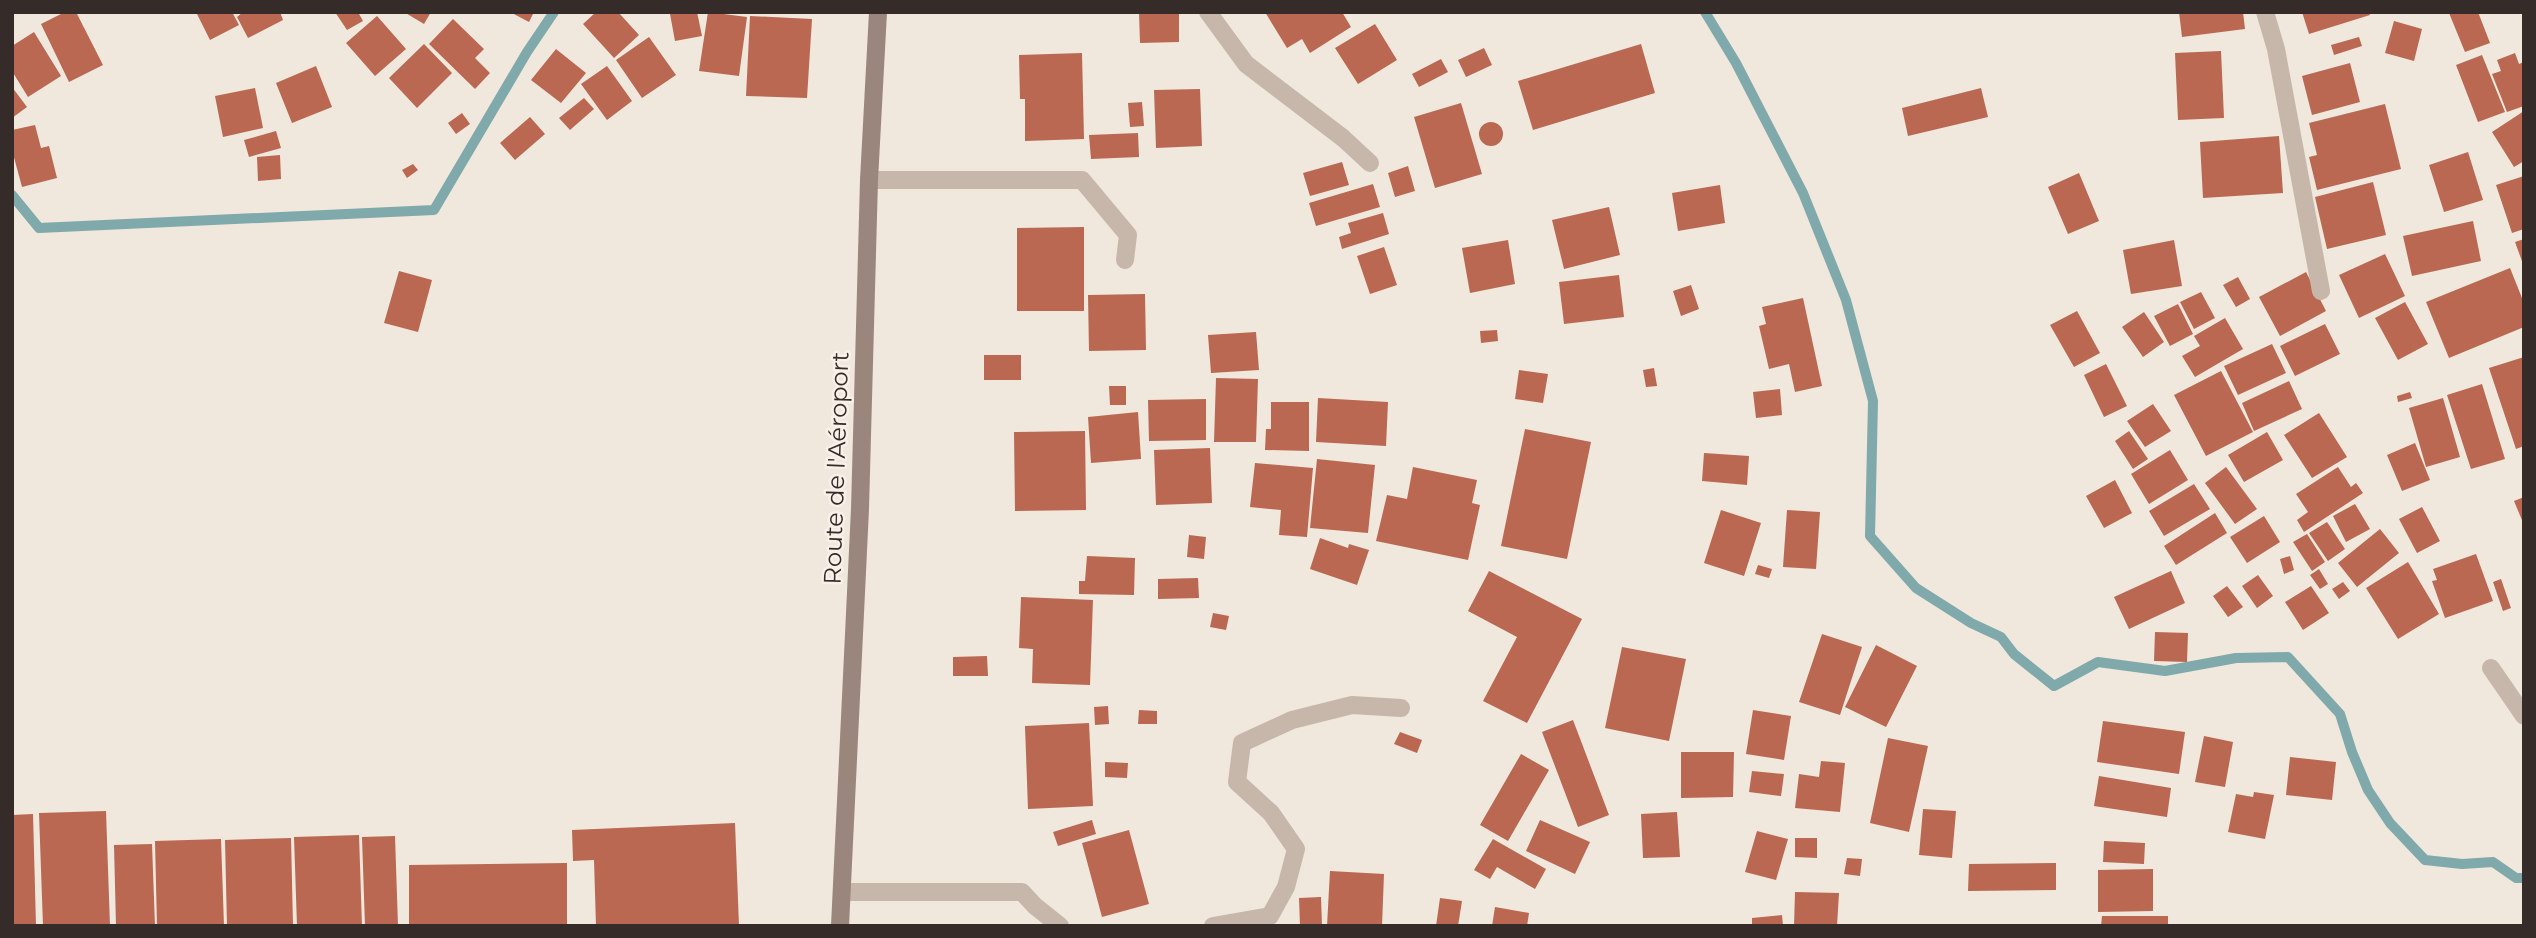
<svg xmlns="http://www.w3.org/2000/svg" width="2536" height="938" font-family="Montserrat,sans-serif">
  <rect width="100%" height="100%" fill="#f0e7dd"/>
  <g fill="none" stroke-linecap="round" stroke-linejoin="round">
    <path stroke="#7fa9aa" stroke-width="10" d="M1705 12 1736 63 1803 193 1846 300 1873 401 1870 536 1916 588 1971 623 2001 637 2014 654 2054 686 2098 662 2165 671 2236 658 2288 657 2340 714 2352 752 2368 790 2390 823 2425 860 2462 864 2493 862 2516 878H2524
      M12 195 39 228 434 210 527 52 554 12"/>
  </g>
  <path fill="#ba6851" d="M65 12H76L103 65 69 82 41 24Z
    M196 12H232L239 25 210 40Z
    M243 12H280L283 20 248 38 237 17Z
    M335 12H358L363 21 347 30Z
    M404 12H431L424 24Z
    M510 12H534L529 22Z
    M596 12H618L639 35 614 58 583 24Z
    M674 12H697L702 36 675 41 670 14Z
    M708 12 747 17 739 76 699 71Z
    M1139 12H1179V42L1140 43Z
    M1265 12H1342L1351 27 1310 53 1302 39 1287 48Z
    M2179 12H2243L2245 29 2182 37Z
    M2302 12H2369L2370 15 2309 34Z
    M2478 12 2490 43 2465 52 2449 13Z
    M377 16 406 49 375 76 346 43Z
    M750 16 812 19 807 98 746 96Z
    M453 19 484 49 475 58 490 73 475 89 429 44Z
    M2394 21 2422 29 2414 61 2385 53Z
    M1375 24 1397 60 1358 84 1335 48Z
    M34 32 61 76 28 97 12 71V46Z
    M649 37 676 75 642 98 616 60Z
    M2359 37 2362 46 2334 55 2331 45Z
    M424 44 452 73 417 108 389 78Z
    M1641 44 1655 93 1533 130 1518 81Z
    M1484 48 1492 65 1466 77 1458 60Z
    M556 49 586 73 561 103 531 80Z
    M2221 51 2224 118 2178 120 2175 53Z
    M1082 53 1084 139 1025 141V99H1020L1019 55Z
    M2515 53 2519 64 2524 62V106L2507 112 2492 74 2501 71 2497 60Z
    M2482 55 2505 112 2478 122 2456 65Z
    M1441 59 1448 72 1419 87 1412 74Z
    M2350 63 2360 102 2312 115 2302 76Z
    M316 66 332 107 292 123 276 83Z
    M607 66 632 101 607 120 581 84Z
    M12 87 27 107 12 118Z
    M255 88 263 128 223 137 215 96Z
    M1981 88 1988 117 1908 136 1902 108Z
    M1200 89 1202 146 1156 148 1154 90Z
    M584 98 594 109 570 130 559 118Z
    M1142 102 1144 126 1130 127 1128 103Z
    M1461 103 1482 174 1435 188 1414 117Z
    M2385 104 2401 169 2317 190 2309 157 2317 155 2309 123Z
    M2524 111V161L2514 167 2492 132Z
    M462 113 470 124 456 134 448 123Z
    M530 117 545 134 515 160 500 143Z
    M1479 134a12 12 0 1 1 24 0a12 12 0 1 1-24 0Z
    M35 125 41 148 49 146 57 178 22 187 12 150V130Z
    M276 131 281 148 249 157 244 140Z
    M1138 133 1139 157 1091 159 1089 135Z
    M2279 136 2283 193 2203 198 2200 142Z
    M2468 152 2483 200 2444 212 2429 165Z
    M280 155 281 179 258 181 257 157Z
    M1342 162 1349 185 1310 196 1303 173Z
    M413 164 418 170 407 178 402 170Z
    M1408 166 1415 191 1395 197 1388 173Z
    M2079 173 2099 221 2068 234 2048 187Z
    M2524 176V229L2512 233 2496 185Z
    M2373 182 2386 235 2327 249 2315 197Z
    M1373 184 1380 207 1316 226 1309 203Z
    M1720 185 1725 223 1678 231 1672 193Z
    M1609 207 1620 255 1564 269 1552 220Z
    M1383 213 1389 234 1342 249 1339 237 1351 233 1348 223Z
    M2473 221 2481 261 2412 276 2403 236Z
    M1084 227V311H1017V228Z
    M2524 239V264H2523L2515 242Z
    M1508 240 1515 284 1470 293 1462 248Z
    M2174 240 2182 286 2131 294 2123 250Z
    M1384 247 1397 285 1370 294 1357 256Z
    M2385 254 2405 296 2359 318 2339 275Z
    M2510 268 2524 303V327L2449 358 2426 302Z
    M399 271 432 280 418 332 384 323Z
    M2306 272 2326 311 2280 336 2259 297Z
    M1619 275 1624 317 1564 324 1559 282Z
    M2238 277 2250 299 2236 307 2223 285Z
    M1691 285 1699 309 1681 316 1673 291Z
    M2201 292 2215 318 2194 329 2180 302Z
    M1145 294 1146 350 1089 351 1088 295Z
    M1803 298 1822 386 1795 392 1789 364 1769 369 1759 326 1766 324 1762 307Z
    M2405 302 2428 344 2398 360 2375 318Z
    M2178 304 2193 334 2170 346 2154 316Z
    M2077 311 2100 353 2074 367 2050 325Z
    M2144 312 2164 342 2143 357 2122 327Z
    M2225 318 2243 349 2195 377 2182 356 2200 346 2194 336Z
    M2325 324 2340 354 2295 376 2280 346Z
    M1497 330 1498 341 1481 343 1480 331Z
    M1256 332 1259 370 1211 373 1208 335Z
    M2272 344 2286 373 2238 395 2224 366Z
    M984 355H1021V380H984Z
    M2524 357V446L2516 449 2489 368Z
    M2106 364 2127 406 2104 417 2084 375Z
    M1654 368 1657 386 1646 387 1643 370Z
    M1519 370 1548 374 1543 403 1515 399Z
    M2221 371 2253 432 2206 456 2174 395Z
    M1216 378 1258 379 1256 442H1214Z
    M2289 381 2302 409 2254 431 2242 403Z
    M2482 384 2505 459 2471 469 2447 395Z
    M1109 386H1126V405H1110Z
    M1780 389 1782 415 1756 418 1753 392Z
    M2410 392 2412 398 2398 402 2397 396Z
    M1318 398 1388 402 1386 446 1316 442Z
    M2443 398 2460 457 2426 467 2409 408Z
    M1206 399V440L1149 441 1148 400Z
    M1271 402H1309V451L1265 450 1266 429H1271Z
    M2153 404 2171 431 2145 447 2127 421Z
    M1138 412 1141 459 1091 463 1088 417Z
    M2319 413 2347 457 2312 478 2284 435Z
    M1525 429 1591 442 1567 559 1501 546Z
    M1085 431 1086 510 1015 511 1014 432Z
    M2129 431 2148 459 2133 469 2115 441Z
    M2267 432 2283 460 2244 482 2228 455Z
    M2415 443 2430 480 2402 491 2387 455Z
    M1210 448 1212 503 1156 505 1154 450Z
    M2170 450 2188 480 2149 504 2131 474Z
    M1704 453 1749 456 1747 485 1702 481Z
    M1317 459 1375 465 1368 533 1310 528Z
    M1255 463 1313 468 1307 537 1279 535 1281 510 1250 507Z
    M1413 467 1477 480 1472 503 1480 505 1468 560 1376 541 1387 495 1407 499Z
    M2226 467 2257 509 2235 524 2205 483Z
    M2338 467 2351 487 2356 483 2363 493 2304 532 2297 520 2308 512 2296 494Z
    M2115 480 2132 513 2104 528 2086 496Z
    M2194 484 2210 509 2164 536 2149 511Z
    M2524 497V525L2514 501Z
    M2355 504 2370 529 2346 542 2333 516Z
    M2422 507 2440 541 2417 553 2399 519Z
    M1721 510 1761 523 1744 576 1704 563Z
    M1787 510 1820 512 1816 569 1783 567Z
    M2215 513 2227 533 2176 565 2164 546Z
    M2264 516 2280 542 2247 563 2230 537Z
    M2327 522 2345 549 2328 561 2309 533Z
    M2380 529 2399 553 2357 587 2338 563Z
    M2307 534 2325 562 2312 571 2293 542Z
    M1189 535 1206 537 1204 559 1187 557Z
    M1320 538 1348 548 1349 544 1369 550 1357 585 1310 569Z
    M2476 554 2493 601 2445 618 2432 581 2437 580 2433 569Z
    M1087 556 1135 558 1134 595 1079 594V581H1085Z
    M2290 556 2294 570 2284 574 2280 559Z
    M2408 562 2439 614 2398 639 2366 588Z
    M1758 565 1772 569 1769 578 1755 574Z
    M2319 569 2328 584 2320 589 2310 575Z
    M1489 571 1582 619 1527 723 1483 701 1517 637 1468 611Z
    M2171 571 2185 603 2129 629 2114 597Z
    M2258 575 2273 596 2257 608 2242 586Z
    M1198 578 1199 598 1158 599V579Z
    M2501 579 2511 608 2503 611 2493 582Z
    M2343 582 2350 591 2339 599 2332 589Z
    M2227 586 2243 607 2228 617 2213 596Z
    M2311 586 2329 613 2303 630 2285 602Z
    M1021 597 1093 600 1090 685 1032 683 1033 649 1019 648Z
    M1213 613 1229 616 1226 630 1210 627Z
    M2155 632 2188 633 2187 662 2154 661Z
    M1822 634 1862 647 1840 715 1799 702Z
    M1876 645 1917 666 1886 727 1845 707Z
    M1622 647 1686 659 1669 741 1605 728Z
    M987 656 988 676H953V657Z
    M1108 706 1109 724 1095 725 1094 707Z
    M1139 710 1157 711V724H1138Z
    M1753 710 1791 716 1784 760 1746 754Z
    M1573 720 1609 815 1578 827 1542 732Z
    M2103 721 2185 732 2179 774 2097 762Z
    M1089 723 1093 806 1028 809 1025 726Z
    M1400 732 1422 740 1417 753 1394 744Z
    M2204 736 2233 742 2225 787 2195 782Z
    M1888 738 1928 746 1909 832 1870 823Z
    M1681 752H1734L1733 797 1681 798Z
    M1521 754 1549 770 1508 841 1480 825Z
    M2290 757 2336 762 2332 800 2286 795Z
    M1821 761 1845 763 1840 812 1795 808 1799 774 1819 777Z
    M1105 762 1128 763 1127 778 1105 777Z
    M1752 771 1784 774 1781 796 1749 792Z
    M2099 776 2171 788 2167 817 2094 806Z
    M2254 792 2274 795 2265 839 2228 832 2236 794 2253 797Z
    M1923 809 1956 811 1952 858 1919 855Z
    M106 811 110 926H43L39 813Z
    M1677 812 1680 857 1643 858 1641 814Z
    M33 814 36 926H12V815Z
    M1092 820 1096 834 1058 846 1053 832Z
    M1540 820 1590 842 1575 874 1526 851Z
    M735 823 739 926H596L594 860 573 861 572 830Z
    M1129 830 1149 904 1102 917 1082 843Z
    M1757 831 1788 839 1776 880 1745 872Z
    M359 835 362 926H297L294 837Z
    M395 836 398 926H365L362 837Z
    M291 838 293 926H227L225 840Z
    M1795 838H1817V858L1795 857Z
    M221 839 224 926H157L155 841Z
    M1493 839 1546 869 1535 889 1497 867 1490 879 1474 870Z
    M2104 841 2145 843 2144 864 2103 862Z
    M152 844 155 926H116L114 845Z
    M1847 858 1862 859 1860 876 1844 874Z
    M567 863V926H409V865Z
    M2056 863V890L1968 891 1969 864Z
    M2153 869V911L2098 912V870Z
    M1330 871 1384 874 1382 926H1327Z
    M1795 892 1839 893 1837 926H1794Z
    M1321 897 1322 926H1300L1299 898Z
    M1440 898 1462 901 1458 926H1436Z
    M1495 907 1529 913 1527 926H1492Z
    M1782 915 1783 926H1752V918Z
    M2102 916H2168V926H2101Z"/>
  <g fill="none" stroke-linecap="round" stroke-linejoin="round">
    <path stroke="#c7b7aa" stroke-width="18" d="M1208 12 1246 64 1343 138 1370 163
      M2265 12 2276 49 2321 291
      M869 180H1082L1128 235 1125 260
      M2491 668 2524 716
      M842 892H1022L1035 906 1060 926
      M1213 926 1270 916 1286 887 1296 849 1271 813 1237 782 1242 743 1292 720 1352 705 1401 708"/>
    <path stroke="#9a867c" stroke-width="18" d="M840 926 860 509 869 180 878 12"/>
  </g>
  <g text-anchor="middle" dominant-baseline="central" stroke-width="5" stroke-linejoin="round" paint-order="stroke">
    <g font-size="24" fill="#352c29" stroke="#f8f1e9">
      <text transform="translate(836 468) rotate(-88)">Route de l'Aéroport</text>
    </g>
  </g>
  <rect width="2536" height="938" fill="none" stroke="#352c29" stroke-width="28"/>
</svg>
